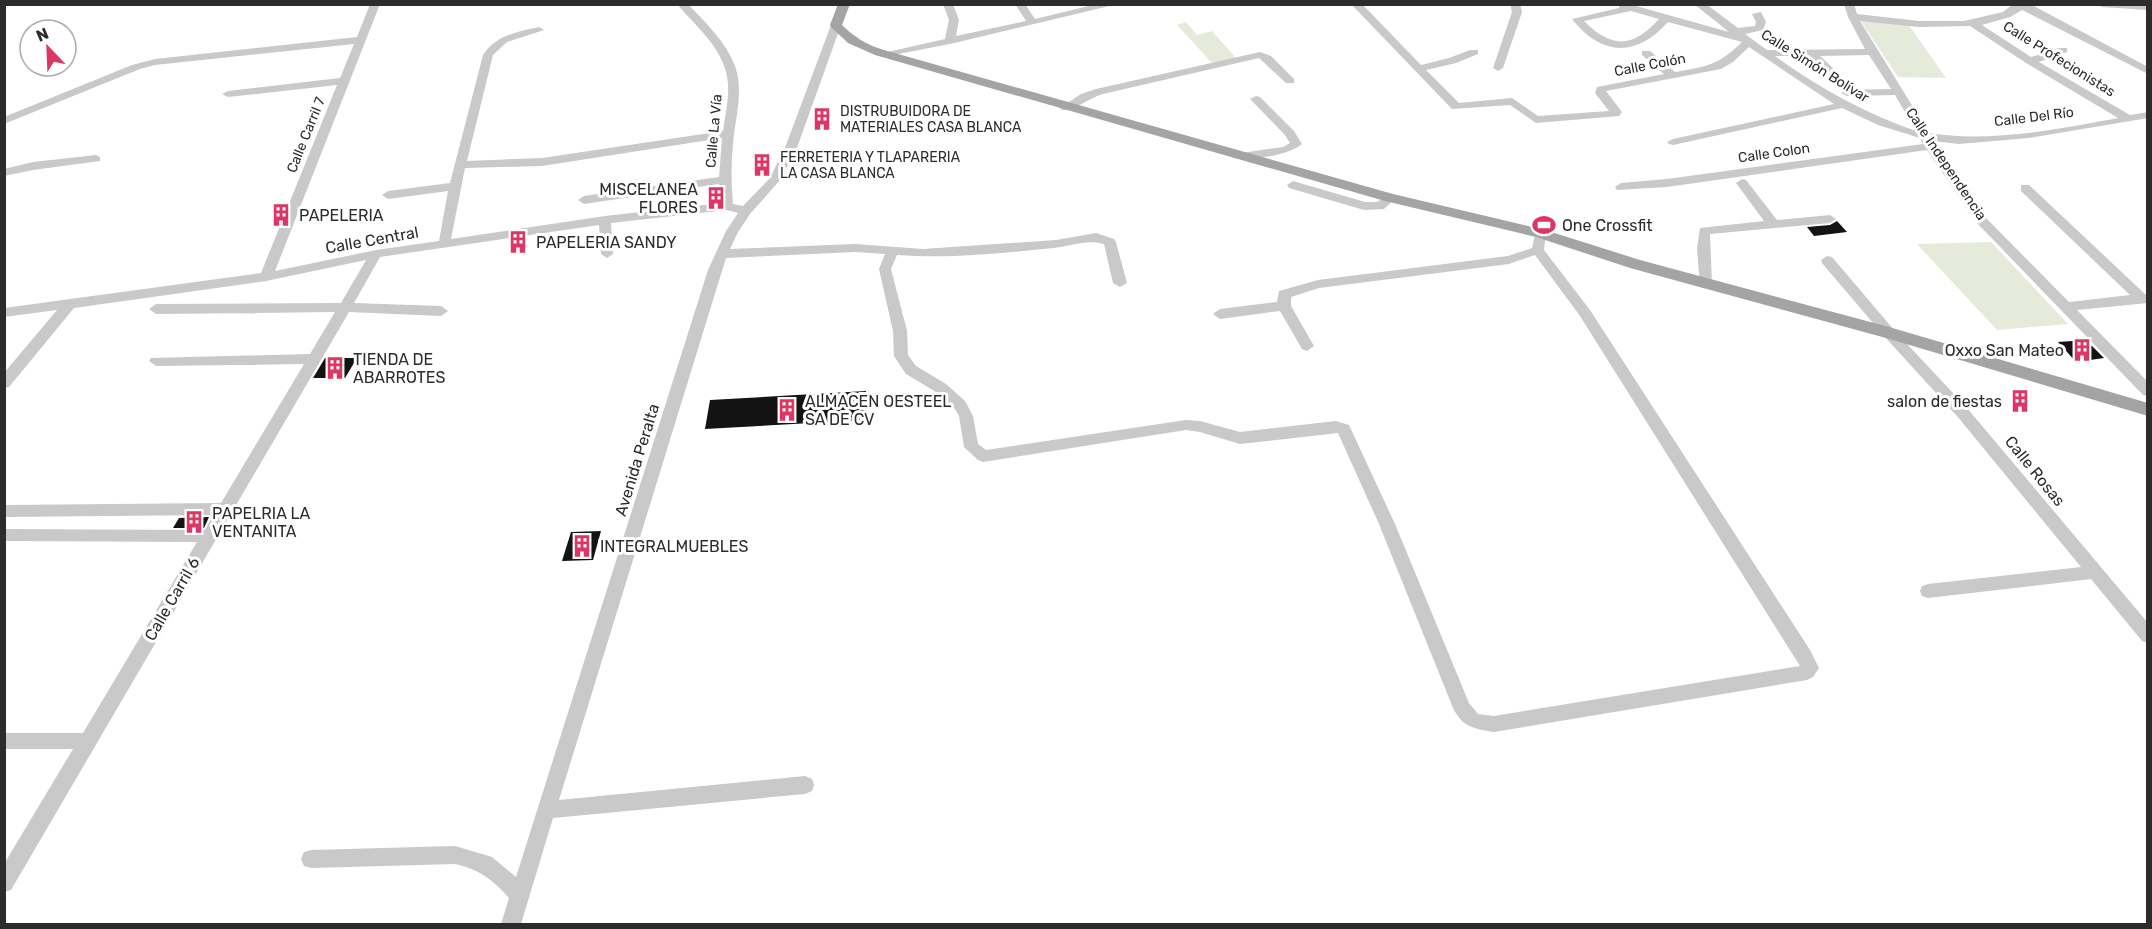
<svg xmlns="http://www.w3.org/2000/svg" width="2152" height="929" font-family="Rubik,sans-serif">
  <rect width="100%" height="100%" fill="#fff"/>
  <path fill="#e6eada" d="M1860 20 1906 21 1946 78 1898 77Z
    M1186 22 1197 35 1212 31 1236 58 1212 63 1177 25Z
    M1991 242 2068 324 1997 330 1917 244Z"/>
  <path fill="#131313" d="M817 112H830L827 126H813Z
    M1837 221 1847 232 1814 236 1807 227 1830 225Z
    M2086 340 2104 358 2076 362 2058 342Z
    M325 358H357L345 378H313Z
    M866 391 865 420 705 429 710 400Z
    M209 517 204 528H173L179 518Z
    M601 531 593 560 562 561 571 532Z"/>
  <g fill="none" stroke-linecap="round" stroke-linejoin="round">
    <path fill="#c9c9c9" fill-rule="evenodd" d="M370 4H380L275 271 376 250 439 241 448 191 388 199 382 195 388 191 450 183 483 55C496 35 517 32 539 27L544 30 507 42 493 55 467 161 542 158 723 131C725 116 729 100 728 84 726 50 697 28 677 4H688C706 23 726 42 735 66 744 91 735 119 733 144 731 164 731 184 733 204L743 206 770 178 786 145 831 25 840 23 841 25 798 145 781 179 750 214 738 232 730 249 855 244 923 249 1056 240 1096 233 1114 239 1116 242 1127 283 1120 287 1113 283 1104 244C1088 239 1071 246 1054 248 1003 253 948 259 897 255L891 269 907 331 908 355 916 366 946 384 965 401 973 416 978 444 986 450 1186 420 1200 421 1240 432 1336 421 1349 425 1395 524 1469 703 1478 714 1494 716 1800 666 1580 316 1535 255 1509 264 1319 288 1291 297V306L1314 346 1307 351 1302 349 1280 311 1220 319 1213 314 1220 309 1277 302 1279 291 1318 280 1508 256 1532 248 1536 230H1544L1546 233 1544 250 1590 310 1810 650 1819 668 1813 677 1807 680 1494 732C1475 729 1462 727 1453 708L1379 524 1338 433 1240 444 1200 432 1186 430 983 462 978 460 964 447 959 416 955 409 936 392 906 374 894 356 893 331 879 269 885 254 855 252 726 258 559 800 805 776 812 779 814 785 812 791 805 794 553 818 521 924H501L509 898C493 880 479 869 455 864L311 868 304 866 301 859 304 852 311 850 455 846 492 857 516 877 708 270 726 231 738 213 727 210 611 223 613 254 607 258 601 254 599 225 380 257 354 303 441 306 448 311 441 316 349 312 11 890 4 892V864L73 749H4V733H83L197 542 4 541V529L205 530 213 515 4 517V505L221 503 304 364 156 366 149 361 151 358 310 354 335 312 156 314 149 309 156 304 341 303 366 260 266 281 74 308 9 387 4 388V373L57 310 4 317V308L261 273 337 85 228 97 222 94 228 91 340 78 354 44 155 65 140 69 4 124V117L132 65 155 59 357 37ZM722 138 719 177 584 196 578 200 584 204 719 184 721 203 605 216 451 239 465 168 542 166Z
      M943 4H953L959 20 956 36 1026 21 1015 4H1025L1035 19 1097 4H1118L950 44 883 57V53L945 39 949 20Z
      M1351 4H1362L1421 65 1449 58 1470 50H1478V54L1456 63 1426 70 1459 103 1512 98 1538 116 1609 111 1595 93 1597 87 1664 74 1642 55V51H1650L1675 72C1708 66 1717 66 1742 42L1668 22C1637 57 1602 57 1572 19L1619 8V4L1636 6 1729 32 1694 4H1706L1738 28 1755 26 1756 22 1752 14 1761 12 1766 22 1763 30 1745 34 1767 50 1865 49 1848 17 1844 4H1854L1857 14 1919 21H1964L2003 12 2013 4H2030L2148 67V74L2022 10 2010 17 1982 25 2031 57 2059 48H2067V52L2039 62 2130 115 2148 112V118L2029 138 1959 144 1933 141 1985 217 2069 302 2130 295 2021 191V185H2029L2145 294H2148V303L2077 310 2148 382V396L2143 395 1977 223 1927 150 1667 187 1617 190 1615 187 1621 183 1667 179 1923 144 1920 138 1878 125 1842 108 1673 145 1669 144 1667 142 1673 139 1834 104 1749 47 1733 62 1721 69 1606 91 1622 112 1619 116 1536 123 1510 105 1452 109ZM1631 11 1659 19C1633 48 1612 49 1584 21ZM1860 21 1919 27 1970 26 2026 63 2118 118C2060 129 1987 143 1929 133ZM1869 55 1891 89 1847 90 1841 93 1847 96 1895 95 1916 131C1865 113 1819 88 1775 56H1808L1831 74 1836 71 1820 56Z
      M1510 4H1520L1522 12 1503 68 1498 71 1493 68 1512 12Z
      M2097 4H2148V10L2102 7Z
      M1260 52 1271 56 1294 79V83H1286L1259 58 1103 94C1091 97 1072 112 1062 110L1060 108 1081 94 1096 89Z
      M1256 96 1260 97 1294 131 1302 144C1290 155 1250 161 1234 158V154L1283 147 1290 143 1285 135 1252 101 1250 99Z
      M96 155 100 157V161L33 170 4 176V169L33 162Z
      M1742 179 1746 180 1777 220 1830 215 1836 219 1830 223 1710 234 1712 284 1705 288 1700 287 1697 248 1700 228 1764 221 1736 183Z
      M1293 181 1365 202H1377L1390 194 1396 198 1384 209 1364 210 1289 188 1287 185Z
      M1827 256 1832 257 1894 330 1967 408 2148 623V643L2142 641 2091 579 1928 598 1922 596 1920 591 1922 586 1928 584 2081 567 1957 416 1884 336 1822 263 1821 260Z"/>
    <path fill="#a4a4a4" fill-rule="evenodd" d="M838 4H850L842 25C854 37 867 45 884 50L1393 194 1545 230 1640 260 1889 327 2148 403V416L1886 338 1630 268 1536 237 1385 201 875 55 848 43 832 28 830 25Z"/>
  </g>
  <defs>
    <g id="building-bare" transform="scale(1.8)"><path d="M-4-6H4V6H1V3H-1V6H-4ZM-2.5-4.3h1.7v1.8h-1.7ZM.8-4.3h1.7v1.8H.8ZM-2.5-1h1.7V.8h-1.7ZM.8-1h1.7V.8H.8Z" fill="#dd3564" stroke="#fff" stroke-width="2.5" paint-order="stroke"/></g>
    <g id="stadium-bare" transform="scale(1.8)"><path d="M0-5a6.5 5 0 1 0 0 10a6.5 5 0 1 0 0-10ZM-3.5-1.8h7v3.6h-7Z" fill="#dd3564" stroke="#fff" stroke-width="2.5" paint-order="stroke"/></g>
  </defs>
  <g fill-rule="evenodd">
    <use href="#building-bare" x="822" y="119"/>
    <use href="#building-bare" x="762" y="165"/>
    <use href="#building-bare" x="716" y="198"/>
    <use href="#building-bare" x="281" y="215"/>
    <use href="#stadium-bare" x="1544" y="225"/>
    <use href="#building-bare" x="518" y="242"/>
    <use href="#building-bare" x="2082" y="350"/>
    <use href="#building-bare" x="335" y="368"/>
    <use href="#building-bare" x="2020" y="401"/>
    <use href="#building-bare" x="787" y="410"/>
    <use href="#building-bare" x="194" y="522"/>
    <use href="#building-bare" x="582" y="546"/>
  </g>
  <g text-anchor="middle" dominant-baseline="central" stroke-width="6" stroke-linejoin="round" paint-order="stroke">
    <g font-size="14" fill="#2c2c2c" stroke="#fff">
      <text transform="translate(2059 59) rotate(32)">Calle Profecionistas</text>
      <text transform="translate(1650 65) rotate(-11)">Calle Colón</text>
      <text transform="translate(1815 66) rotate(32)">Calle Simón Bolívar</text>
      <text transform="translate(2034 117) rotate(-7)">Calle Del Río</text>
      <text transform="translate(714 131) rotate(-85)">Calle La Vía</text>
      <text transform="translate(306 135) rotate(-68)">Calle Carril 7</text>
      <text transform="translate(1774 153) rotate(-8)">Calle Colon</text>
      <text transform="translate(1946 164) rotate(56)">Calle Independencia</text>
    </g>
    <g font-size="14" fill="#2c2c2c" stroke="#fff" text-anchor="start">
      <text x="840" y="111">DISTRUBUIDORA DE<tspan x="840" dy="16">MATERIALES CASA BLANCA</tspan></text>
      <text x="780" y="157">FERRETERIA Y TLAPARERIA<tspan x="780" dy="16">LA CASA BLANCA</tspan></text>
    </g>
    <g font-size="16" fill="#2c2c2c" stroke="#fff" text-anchor="start">
      <text x="698" y="189" text-anchor="end">MISCELANEA<tspan x="698" dy="18">FLORES</tspan></text>
      <text x="299" y="215">PAPELERIA</text>
      <text x="1562" y="225">One Crossfit</text>
      <text x="536" y="242">PAPELERIA SANDY</text>
      <text x="2064" y="350" text-anchor="end">Oxxo San Mateo</text>
      <text x="353" y="359">TIENDA DE<tspan x="353" dy="18">ABARROTES</tspan></text>
      <text x="805" y="401">ALMACEN OESTEEL<tspan x="805" dy="18">SA DE CV</tspan></text>
      <text x="2002" y="401" text-anchor="end">salon de fiestas</text>
      <text x="212" y="513">PAPELRIA LA<tspan x="212" dy="18">VENTANITA</tspan></text>
      <text x="600" y="546">INTEGRALMUEBLES</text>
    </g>
    <g font-size="16" fill="#2c2c2c" stroke="#fff">
      <text transform="translate(372 240) rotate(-10)">Calle Central</text>
      <text transform="translate(637 460) rotate(-73)">Avenida Peralta</text>
      <text transform="translate(2035 471) rotate(51)">Calle Rosas</text>
      <text transform="translate(172 599) rotate(-60)">Calle Carril 6</text>
    </g>
  </g>
  <rect width="2152" height="929" fill="none" stroke="#2c2c2c" stroke-width="12"/>
  <g transform="translate(48 48) rotate(337)"><circle r="28" fill="#ffffff" stroke="#ababab" stroke-width="1.5"/>
  <path d="M0-4.5L10 22L0 15L-10 22Z" fill="#dd3564"/>
  <text y="-9" font-size="16" font-weight="bold" text-anchor="middle" fill="#2c2c2c">N</text>
  </g>
</svg>
